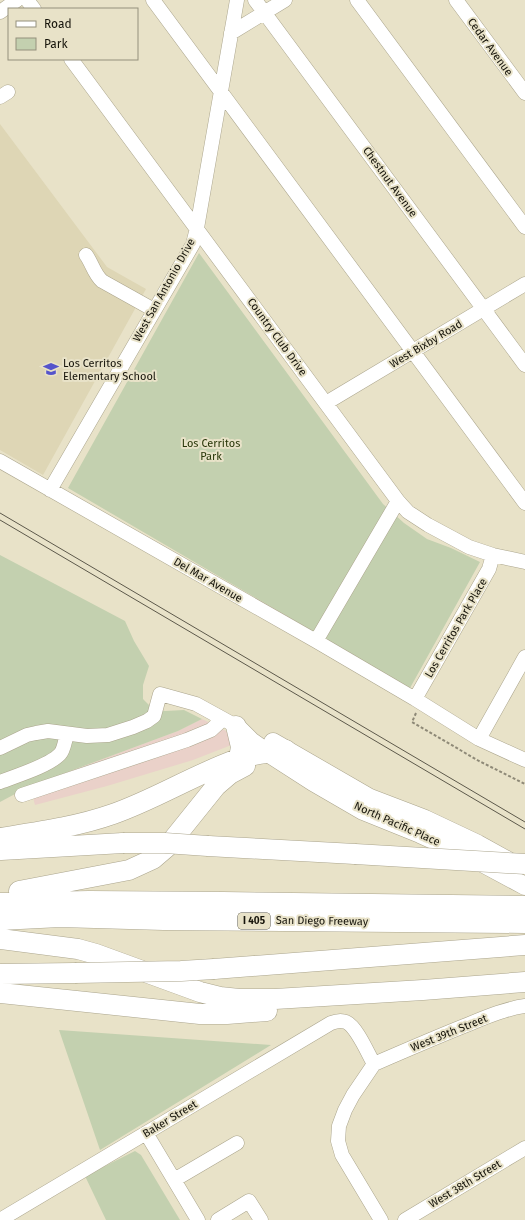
<svg xmlns="http://www.w3.org/2000/svg" width="525" height="1220" font-family="'Fira Sans',sans-serif">
  <rect width="100%" height="100%" fill="#e8e2c8"/>
  <path fill="#ead1c9" d="M202 719 226 731 234 744 193 760 107 786 35 805 30 786 178 731Z"/>
  <path fill="#ded6b5" d="M0 124 107 267 146 289 43 475 0 450Z"/>
  <path fill="#c3d0af" d="M199 253 383 504 404 523 427 539 451 548 480 562 410 688 68 488Z
    M0 555 125 621 134 641 149 666 143 685V699L153 709 165 711 184 710 202 719 178 731 30 786 0 802Z
    M59 1030 271 1045 100 1150Z
    M135 1151 141 1155 180 1220H106L85 1176Z"/>
  <g fill="none" stroke-linecap="round" stroke-linejoin="round">
    <g stroke="#aba58d" stroke-width="15">
      <path id="minor" d="M27 0 34 9
        M153 0 525 503
        M255 0 525 365
        M357 0 525 227
        M456 0 525 93
        M0 12 17 0
        M231 33 285 0
        M71 59 398 501 408 512 428 525 469 547 493 555 525 562
        M0 97 8 92
        M86 255C92 263 94 274 102 281L154 310
        M326 403 525 284
        M0 461 316 641 415 699 479 739 525 760
        M50 490 193 244 197 228 237 0
        M316 641 398 501
        M415 699 489 569 493 555
        M479 739 525 657
        M0 748 27 735 36 733 48 731 87 736 108 735 133 727 147 721 154 716 160 694 196 704 236 726
        M0 782C15 776 49 766 60 754 64 750 65 740 67 734
        M22 795 187 740 211 730 223 719
        M374 1064 353 1095 345 1110 339 1126 338 1141 342 1155 381 1220
        M374 1064C404 1051 434 1038 464 1026 484 1018 504 1009 525 1006
        M146 1133 198 1220
        M174 1180 237 1143
        M0 1220 331 1023C336 1021 341 1020 346 1022 357 1027 368 1054 374 1064
        M218 1220 249 1201 261 1220
        M405 1220 525 1148"/>
    </g>
    <g stroke="#aba58d" stroke-width="19">
      <path id="major" d="M236 726 251 741 268 753 313 782 363 811 420 834 471 857 525 886
        M273 742 370 798 425 819 478 844 514 864"/>
    </g>
    <g stroke="#aba58d" stroke-width="21">
      <path id="highway" d="M236 726 241 747 237 770
        M0 838C38 832 76 827 113 814 156 799 195 774 238 759 252 754 271 753 286 750
        M208 846 355 854
        M1 850 123 843
        M19 891 129 870 153 859 167 847 216 786 230 774 245 766
        M0 903 89 901 223 902 525 906
        M0 920 60 917 164 920 525 923
        M0 939 78 949 96 954 200 992 220 997 239 999H275L423 990 525 982
        M214 969 525 945
        M0 974 75 973
        M0 993 200 1014H227L267 1011"/>
    </g>
    <path stroke="#8e8977" stroke-width="2" stroke-dasharray="3 2" stroke-linecap="butt" d="M416 713 412 722 479 761 525 784"/>
    <use href="#minor" stroke="#fff" stroke-width="14"/>
    <use href="#major" stroke="#fff" stroke-width="18"/>
    <use href="#highway" stroke="#fff" stroke-width="20"/>
    <path stroke="#5d594b" stroke-width="1" d="M0 513 525 822
      M0 520 525 829"/>
    <g stroke="#aba58d" stroke-width="21" stroke-linecap="butt">
      <path id="highway-bridge" d="M123 843H165L208 846
        M355 854 525 864
        M75 973 181 971 214 969"/>
    </g>
    <use href="#highway-bridge" stroke="#fff" stroke-width="20"/>
  </g>
  <defs>
    <g id="school-bare" transform="scale(1.2)"><path d="M0-5L7-2L0 1L-7-2ZM-4 1L0 2.5L4 1V4Q0 6-4 4Z" fill="#5554cb" stroke="#e8e2c8" stroke-width="2.5" paint-order="stroke"/></g>
  </defs>
  <g fill-rule="evenodd">
    <use href="#school-bare" x="51" y="369"/>
  </g>
  <g text-anchor="middle" dominant-baseline="central" stroke-width="4" stroke-linejoin="round" paint-order="stroke">
    <rect fill="#e8e2c8" stroke="#555244" stroke-width="1" x="238" y="913" width="32" height="16" rx="3"/>
    <g font-size="10" font-weight="bold" fill="#16140b">
      <text x="254" y="921">I 405</text>
    </g>
    <g font-size="11" fill="#16140b" stroke="#e8e2c8">
      <text transform="translate(490 47) rotate(54)">Cedar Avenue</text>
      <text transform="translate(390 182) rotate(54)">Chestnut Avenue</text>
      <text transform="translate(164 290) rotate(-61)">West San Antonio Drive</text>
      <text transform="translate(277 337) rotate(54)">Country Club Drive</text>
      <text transform="translate(426 344) rotate(-31)">West Bixby Road</text>
      <text transform="translate(208 580) rotate(30)">Del Mar Avenue</text>
      <text transform="translate(456 628) rotate(-60)">Los Cerritos Park Place</text>
      <text transform="translate(397 824) rotate(24)">North Pacific Place</text>
      <text transform="translate(322 921) rotate(1)">San Diego Freeway</text>
      <text transform="translate(449 1033) rotate(-22)">West 39th Street</text>
      <text transform="translate(170 1119) rotate(-31)">Baker Street</text>
      <text transform="translate(465 1184) rotate(-31)">West 38th Street</text>
    </g>
    <g font-size="11" fill="#16140b" stroke="#e8e2c8" text-anchor="start">
      <text x="63" y="363">Los Cerritos<tspan x="63" dy="13">Elementary School</tspan></text>
    </g>
    <g font-size="11" fill="#293709" stroke="#e8e2c8">
      <text x="211" y="443">Los Cerritos<tspan x="211" dy="13">Park</tspan></text>
    </g>
  </g>
  <rect x="8" y="8" width="130" height="52" fill="#e8e2c8" stroke="#94907c"/>
  <rect x="16" y="21" width="20" height="6" fill="#ffffff" stroke="#94907c"/>
  <text x="44" y="28" font-size="12" fill="#16140b">Road</text>
  <rect x="16" y="38" width="20" height="12" fill="#c3d0af" stroke="#94907c"/>
  <text x="44" y="48" font-size="12" fill="#16140b">Park</text>
</svg>
